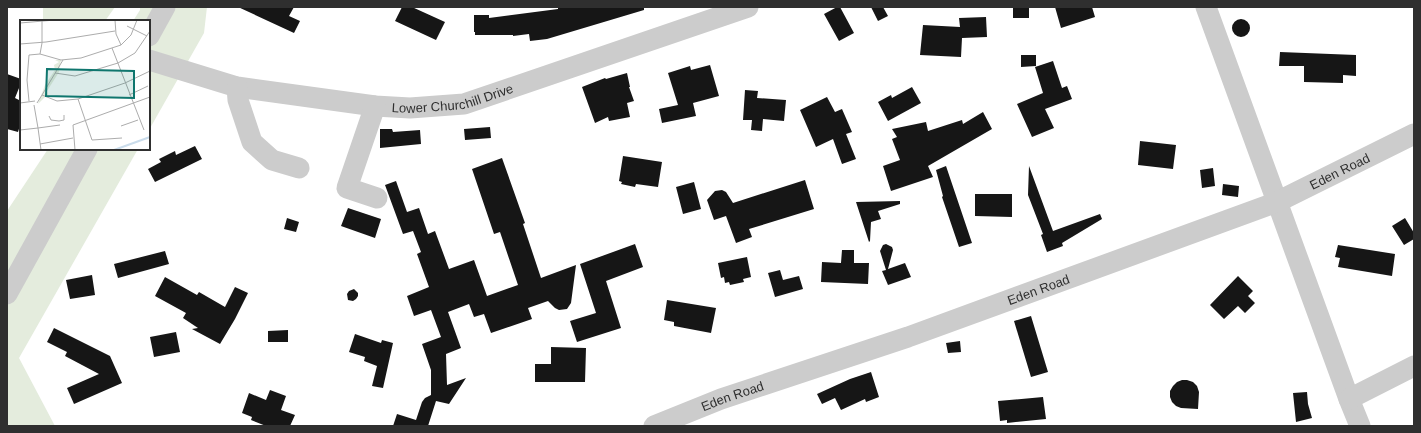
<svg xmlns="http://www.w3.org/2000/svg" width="1421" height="433" font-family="Arial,sans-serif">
  <rect width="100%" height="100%" fill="#fff"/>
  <path fill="#e4ecdd" d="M43 7H115L105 21H43Z
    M140 7H207L204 33 149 130V21H133L140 10Z
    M48 149H138L19 358 55 426H7V211Z"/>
  <path fill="#161616" d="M238 7H294L289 16 300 21 294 33Z
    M402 7H412L445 22 436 40 395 21Z
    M558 7H644V10L547 39 530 41 529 34 513 36V35H475V32H474V15H489V18L558 9Z
    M837 7H840L854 33 839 41 824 14Z
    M871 7H883L888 16 878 21Z
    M1013 7H1029V18H1013Z
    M1055 7H1092L1095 17 1061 28Z
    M986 17 987 37 962 38 961 57 920 55 923 25 960 27 959 18Z
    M1232 28a9 9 0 1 1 18 0a9 9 0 1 1-18 0Z
    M1280 52 1356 55V76L1343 75V83L1304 82V66H1279Z
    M1021 55H1036V66L1021 67Z
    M1053 61 1062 88 1067 86 1072 99 1045 109 1054 128 1032 137 1017 104 1043 93 1035 67Z
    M710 65 719 96 693 103 696 116 662 123 659 109 678 105 668 73 690 66 691 70Z
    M627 73 630 87H629L634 101 627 103 630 117 609 121 608 117 595 123 582 87 605 78 606 79Z
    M7 74 21 79V83L15 98 21 101V122L18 132 7 129Z
    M912 87 921 103 888 121 878 102 891 95 892 98Z
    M745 90 758 91 757 98 786 100 784 121 763 119 762 131 751 130 752 120H743Z
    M827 97 835 112 842 109 852 132 846 134 856 159 842 164 833 139 816 147 800 110Z
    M983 112 992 129 928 166 933 177 891 191 883 166 900 160 892 139 897 137 892 129 926 122 928 131 962 120 963 124Z
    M490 127 491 138 465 140 464 129Z
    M380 129H392L393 132 420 130 421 144 380 148Z
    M1140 141 1176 145 1173 169 1138 165Z
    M195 146 202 159 155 182 148 169 161 162 159 159 175 151 176 155Z
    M623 156 662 162 658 187 636 184 635 187 621 184 622 182 619 181Z
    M502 158 525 223 523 224 541 278 576 265 571 303 567 309 559 310 555 308 548 301 528 308 532 319 491 333 484 314 474 317 469 304 448 312 461 348 446 354 447 385 466 378 449 404 436 401 428 426H393L397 414 416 420 422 402 425 398 431 395V370L422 344 441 337 431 310 414 316 407 296 429 287 417 254 421 252 413 231 403 234 385 185 396 181 407 212 419 208 428 234 435 231 449 269 474 260 487 296 518 285 500 232 494 234 472 169Z
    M946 166 972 243 959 247 942 197 943 196 936 170Z
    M1029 166 1053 231 1100 214 1102 219 1062 243 1063 246 1047 252 1041 235 1043 234 1028 195Z
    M1213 168 1215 186 1202 188 1200 170Z
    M805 180 814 209 749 229 752 237 736 243 726 216 714 220 707 200 715 191 722 190 726 192 733 203Z
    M694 182 701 209 683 214 676 187Z
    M1223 184 1239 186 1238 197 1222 195Z
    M975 194H1012V217L975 216Z
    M900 201V204L878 211 881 219 871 222 870 241 869 242 856 202Z
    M348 208 381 219 375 238 341 226Z
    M287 218 299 222 296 232 284 229Z
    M1405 218 1414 233V239L1404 245 1392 226Z
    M635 244 643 267 606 281 621 328 577 342 570 321 596 313 580 264Z
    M886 244 892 247 893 250 888 269 905 263 911 277 888 285 882 271 886 270 880 251 883 245Z
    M1338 245 1395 254 1392 276 1338 267 1340 258 1335 257Z
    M842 250H854V263H869L868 284 821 282 822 262 841 263Z
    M165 251 169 264 118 278 114 264Z
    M747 257 751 277 743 279 744 282 730 285 729 282 725 283 724 277 721 278 718 263Z
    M780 270 783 280 799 276 803 289 775 297 768 273Z
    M92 275 95 295 70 299 66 280Z
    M1238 276 1253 291 1248 296 1255 303 1245 313 1238 306 1224 319 1210 305Z
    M165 277 197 295 199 292 225 307 235 287 248 293 235 319 220 344 192 329 198 328 183 318 186 313 155 296Z
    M354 289 358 293V296L356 299 353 301 348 300 347 294 349 291Z
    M667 300 716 308 711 333 674 326V322L664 320Z
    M1031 316 1048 372 1031 377 1014 321Z
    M54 328 110 356 122 383 74 404 67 388 99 374 65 356 67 352 47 342Z
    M288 330V342H268V331Z
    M176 332 180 352 154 357 150 337Z
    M355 334 381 343 382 340 393 343 383 388 372 386 377 366 364 361 365 357 349 352Z
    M960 341 961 352 948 353 946 343Z
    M551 347 586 348 585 382H535V364H551Z
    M871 372 879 397 866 402 865 399 841 410 835 398 822 404 817 394 850 379Z
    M1182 380H1187L1193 382 1197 386 1199 392 1198 409 1181 408 1176 406 1172 402 1170 397V391L1173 386 1177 382Z
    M270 390 286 396 281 410 295 415 290 426H266L251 420 252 417 242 413 249 393 266 400Z
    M1307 392 1308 404 1312 418 1296 422 1293 393Z
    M1043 397 1046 419 1007 423V420L1000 421 998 401Z"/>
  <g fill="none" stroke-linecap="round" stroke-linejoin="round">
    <g stroke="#ccc" stroke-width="21">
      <path d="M1206 7 1349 399 1360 426"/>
      <path d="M149 36 165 7"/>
      <path id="s1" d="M149 60 237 87 375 106 410 108 464 104 748 7"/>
      <path d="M237 87 238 100 252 142 272 160 299 168"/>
      <path d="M375 106 347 188 377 198"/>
      <path d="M7 294 87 149"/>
      <path d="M1349 399 1414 366"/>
      <path id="s2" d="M654 426 721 399 908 337 1277 202 1414 134"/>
    </g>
  </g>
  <g text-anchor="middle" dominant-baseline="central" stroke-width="4" stroke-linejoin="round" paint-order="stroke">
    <g font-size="13" fill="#2f2f2f" stroke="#fff">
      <text stroke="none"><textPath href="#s1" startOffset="310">Lower Churchill Drive</textPath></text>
      <text stroke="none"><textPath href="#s2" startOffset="732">Eden Road</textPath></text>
      <text stroke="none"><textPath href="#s2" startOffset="408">Eden Road</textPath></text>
      <text stroke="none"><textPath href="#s2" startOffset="84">Eden Road</textPath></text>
    </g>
  </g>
  <g transform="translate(20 20)">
    <rect width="130" height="130" fill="#fff"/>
    <path d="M35 40H41L39 52 27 71 29 77 26 76 18 84 25 65 35 50 34 45 39 42Z" fill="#e4ecdd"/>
    <path fill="none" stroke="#cadceb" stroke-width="2" d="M94 130 130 117"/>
    <path fill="none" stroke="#acacac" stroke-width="1" d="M95 0 96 14 101 25M0 3 35 0M107 6 127 16M0 24 26 22 95 11M92 28 124 110M20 34 41 40 61 38 101 25 111 15 117 0M35 53 55 56 98 43 115 33 130 11M22 75 43 40M109 75 128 66M58 79 72 120 102 118M9 81 7 60 9 35 20 34 22 23V0M0 83 15 81M17 83 22 75 37 81 58 79 105 63 130 51M14 85 18 108 40 105M29 96 31 100 39 101 44 100V95M101 106 118 100M0 110 18 108 21 130M20 124 53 118M55 130 53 105 130 77"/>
    <path fill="#0f766e" fill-opacity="0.15" stroke="#0f766e" stroke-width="2" d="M27 49 114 51V78L26 76Z"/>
    <rect width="130" height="130" fill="none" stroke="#2f2f2f" stroke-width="2"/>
  </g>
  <rect width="1421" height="433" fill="none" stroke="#2f2f2f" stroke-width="16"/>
</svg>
